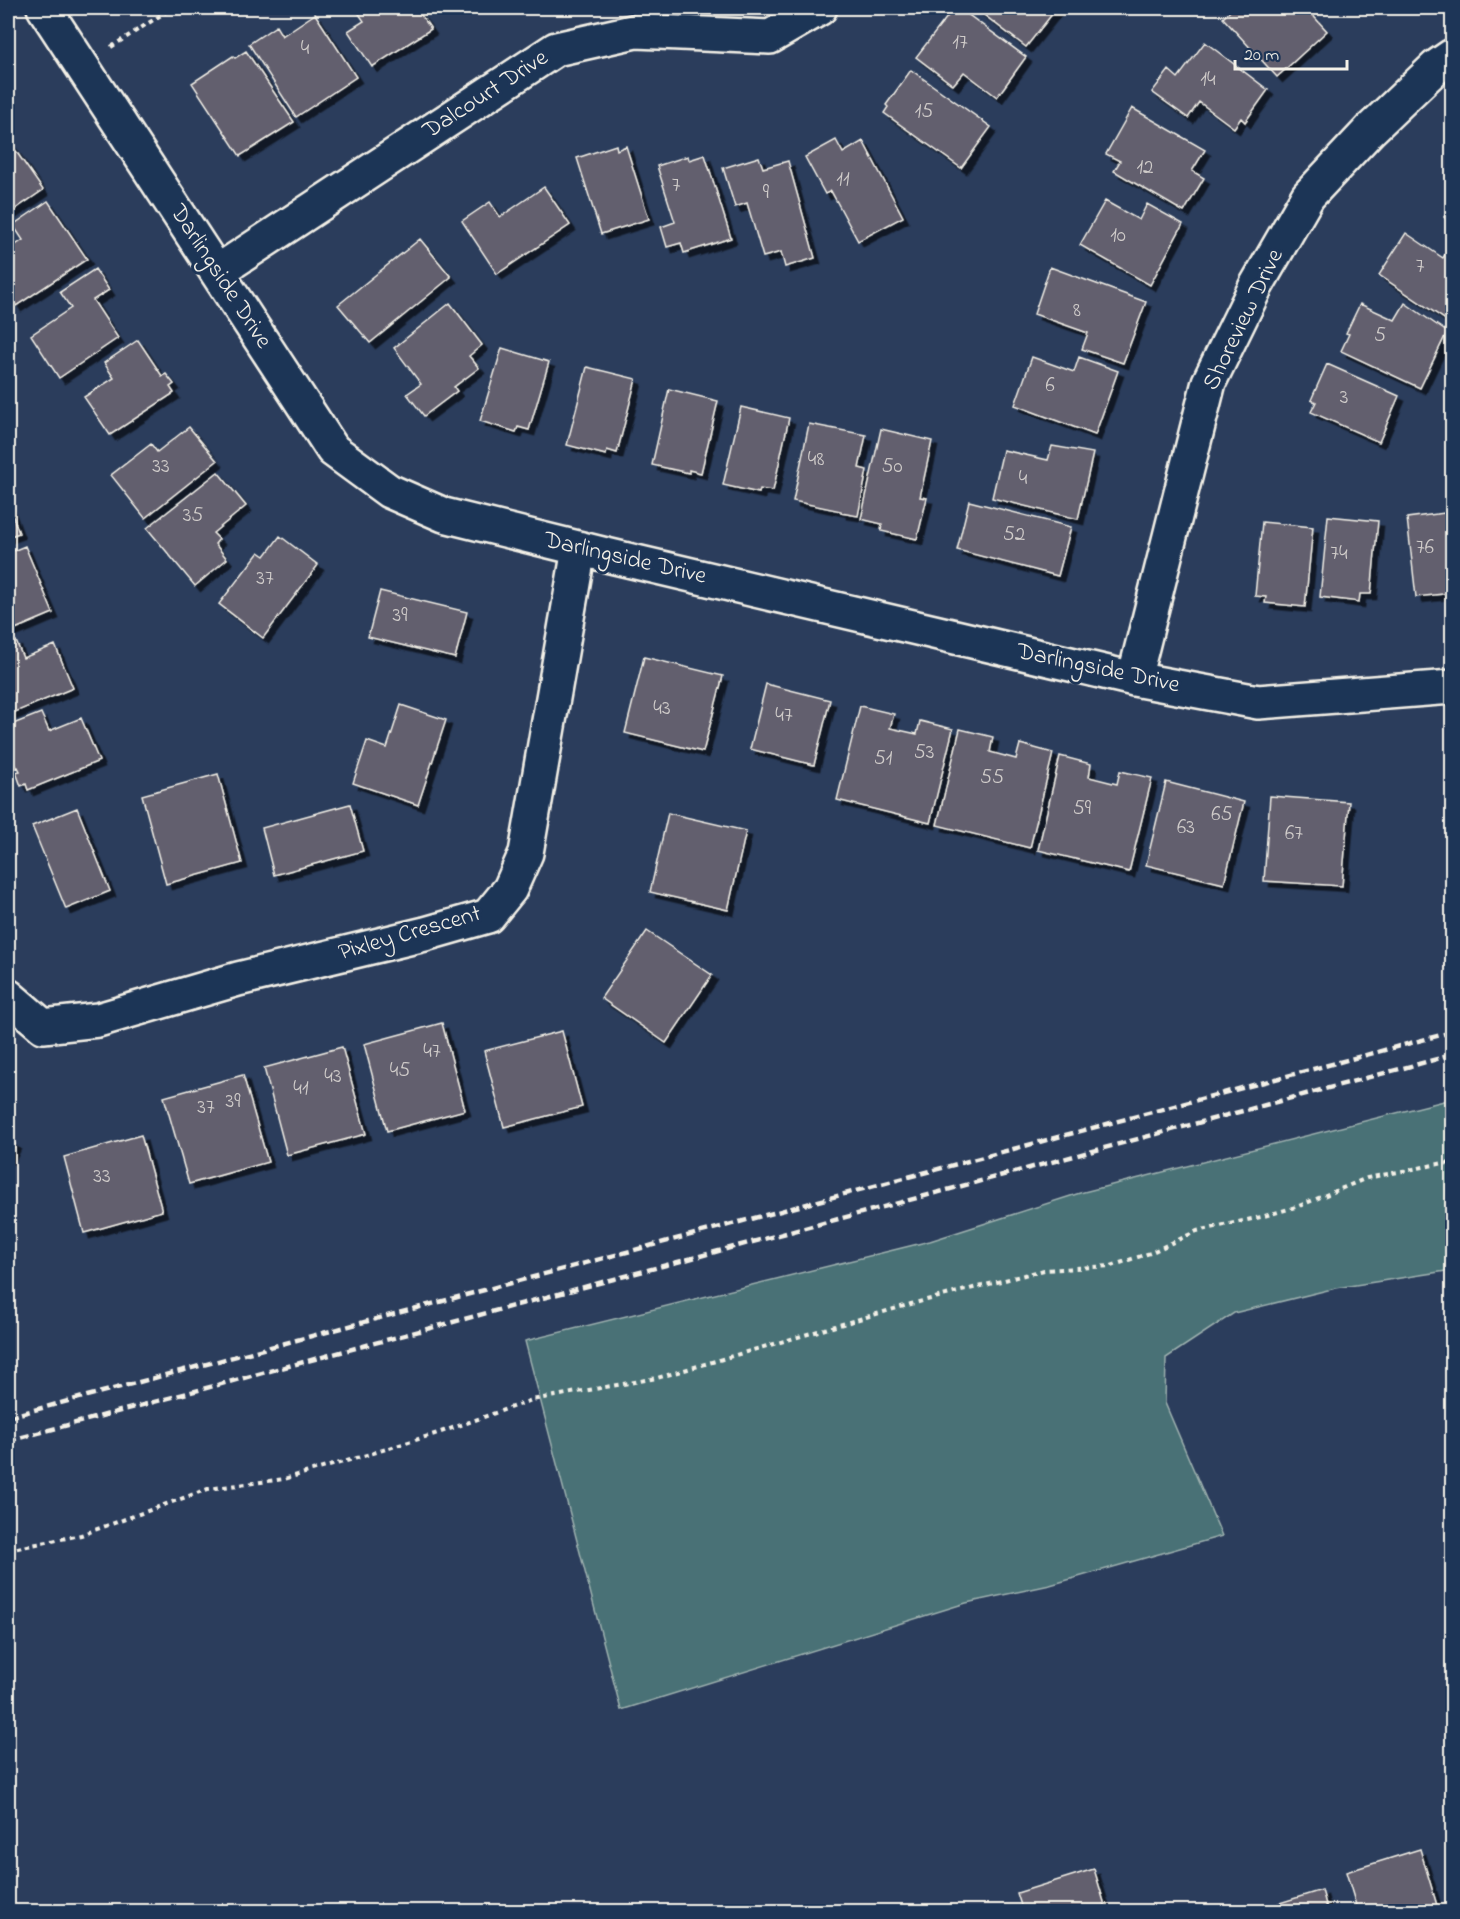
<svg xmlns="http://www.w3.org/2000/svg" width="1460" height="1919" font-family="'Indie Flower',sans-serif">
  <defs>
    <filter id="shadow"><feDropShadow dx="5.5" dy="5.5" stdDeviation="0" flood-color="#0009"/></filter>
  </defs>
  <rect width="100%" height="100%" fill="#2b3d5c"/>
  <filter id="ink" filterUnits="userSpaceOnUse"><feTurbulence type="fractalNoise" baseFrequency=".0167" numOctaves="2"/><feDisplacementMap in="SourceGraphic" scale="12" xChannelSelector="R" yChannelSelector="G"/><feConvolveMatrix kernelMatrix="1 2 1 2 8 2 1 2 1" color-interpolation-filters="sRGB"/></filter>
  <g filter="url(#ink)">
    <path fill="#487176" stroke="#9eb1af" stroke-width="1.5" d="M1452 1099V1270L1336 1288 1234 1313 1166 1358 1165 1403 1222 1536 1050 1585 966 1603 621 1710 525 1341 930 1241 1080 1193Z"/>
    <path fill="#625e6e" stroke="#f4f1e8" stroke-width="1.5" filter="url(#shadow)" d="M355 8H416L431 29 372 67 348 31 364 21Z
      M954 8H959L1026 57 997 97 964 72 953 85 916 57Z
      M975 8H1057L1026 47Z
      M1233 8H1306L1327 31 1277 77 1223 18Z
      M315 14 356 77 296 117 249 44 276 26 282 36Z
      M1205 42 1268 90 1245 122 1241 118 1234 128 1199 102 1188 118 1152 92 1169 70 1178 78Z
      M246 51 294 122 240 156 192 83 233 56 235 58Z
      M911 70 991 127 961 168 884 113 888 107 886 105Z
      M1132 108 1205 150 1192 171 1204 178 1184 212 1114 171 1120 161 1106 154Z
      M836 140 843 153 863 141 903 217 858 241 831 191 825 194 805 157Z
      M11 144 43 190 8 214V147Z
      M616 145 617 150 626 146 649 219 601 234 577 158Z
      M705 155 731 238 684 253 681 243 667 247 661 227 675 222 657 166 688 156 689 160Z
      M759 157 763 168 788 161 815 258 785 267 781 252 763 257 747 203 735 207 723 168Z
      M544 187 570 225 497 274 462 221 490 202 500 217Z
      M48 201 87 259 16 306 8 293V250L23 240 13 225Z
      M1105 201 1139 220 1147 204 1183 224 1150 285 1080 245Z
      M1452 208V225L1444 217Z
      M1406 233 1443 258 1452 243V324L1379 275Z
      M420 239 451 277 370 343 338 305Z
      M1050 267 1146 302 1123 363 1082 349 1088 333 1034 314Z
      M95 269 109 290 93 300 118 338 59 378 31 335 71 308 60 292Z
      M450 303 482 345 469 356 479 368 454 387 457 391 424 416 407 394 421 384 394 348Z
      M1405 303 1447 332 1420 388 1341 351 1349 334 1346 333 1360 304 1395 320Z
      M138 340 162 376 166 374 174 384 170 387 174 393 110 435 84 397 114 378 104 363Z
      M502 348 549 362 529 430 518 427 516 432 480 421Z
      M1032 357 1074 372 1079 357 1118 371 1095 435 1015 405Z
      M1327 364 1399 396 1379 442 1311 412 1316 402 1311 400Z
      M587 367 636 379 617 453 607 450 606 455 567 445Z
      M669 389 718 401 701 473 689 470V473L652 465Z
      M741 407 789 418 773 491 760 489 759 493 723 485Z
      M809 424 866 435 859 468 867 470 858 516 841 513V511L793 501Z
      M189 427 217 461 145 518 111 475 151 444 157 452Z
      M881 429 932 441 920 497 927 498 917 539 881 531 882 524 861 519Z
      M1052 446 1093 453 1078 519 992 498 1003 450 1048 460Z
      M218 472 246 506 213 533 219 539 215 544 227 559 195 586 147 528Z
      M969 501 1071 527 1058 576 957 550Z
      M8 503 19 533 8 537Z
      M1452 512V593L1416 597 1407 518Z
      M1328 516 1378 521 1371 594H1360L1359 602 1320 597Z
      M1262 522 1313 527 1305 607 1265 603 1266 597 1255 596Z
      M280 536 318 565 263 638 219 604 259 552 265 556Z
      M25 546 53 613 8 632V553Z
      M380 591 467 612 455 658 368 637Z
      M16 641 23 658 55 645 73 688 8 715V644Z
      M644 657 723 676 703 752 625 733Z
      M766 684 830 700 814 765 750 749Z
      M401 705 446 720 418 805 353 783 367 741 387 748Z
      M860 706 894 714 890 728 917 734 920 721 953 729 930 823 837 800Z
      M41 713 49 731 81 718 99 761 28 790 26 784 21 786 16 772 20 771 18 767 16 768 10 753 13 752 8 739V726Z
      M960 729 993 737 990 752 1016 759 1020 744 1053 753 1030 848 937 825Z
      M1060 756 1091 764 1089 777 1117 784 1120 771 1152 778 1129 872 1038 850Z
      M218 774 242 863 166 884 142 795Z
      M1166 782 1244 802 1224 884 1146 865Z
      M1270 796 1349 802 1342 886 1264 881Z
      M350 804 363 851 274 875 262 828Z
      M77 808 110 891 66 909 32 826Z
      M668 813 746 831 728 910 650 892Z
      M647 931 712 975 666 1043 601 998Z
      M442 1023 465 1110 387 1131 364 1044Z
      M562 1031 582 1107 504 1127 484 1051Z
      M342 1047 366 1134 287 1155 264 1068Z
      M243 1075 268 1162 189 1184 164 1097Z
      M141 1135 162 1211 84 1233 64 1157Z
      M8 1140 15 1144 8 1159Z
      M1420 1849 1439 1912H1358L1346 1872Z
      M1094 1869 1107 1912H1023L1017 1893Z
      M1322 1890 1328 1912H1250Z"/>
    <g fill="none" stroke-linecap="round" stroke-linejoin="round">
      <g stroke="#f4f1e8" stroke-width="38">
        <path id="street" d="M44 8 333 450 389 491 444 515 602 554 1134 679 1258 702 1452 687
          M217 272 556 49 636 31 770 37 820 8
          M1134 679 1209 382 1256 286 1308 196 1370 130 1436 67 1452 56
          M8 996 43 1026 98 1020 238 979 425 934 488 916 510 889 526 853 579 549"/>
      </g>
      <path stroke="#f4f1e8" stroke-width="4" stroke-dasharray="4.5 4.5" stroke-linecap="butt" d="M111 47 172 8
        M8 1550 81 1535 208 1489 284 1479 357 1458 438 1433 532 1400 657 1378 911 1304 1044 1270 1111 1266 1150 1253 1197 1231 1261 1217 1299 1206 1367 1178 1444 1163 1452 1164"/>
      <use href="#street" stroke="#1d3557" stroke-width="33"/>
      <path stroke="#f4f1e8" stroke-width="4.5" stroke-dasharray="9 4.5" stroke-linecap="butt" d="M8 1417 1452 1032
        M8 1441 1452 1055"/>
    </g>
  </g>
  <g text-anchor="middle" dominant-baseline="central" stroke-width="6" stroke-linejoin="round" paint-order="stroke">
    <g font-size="21" fill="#d0ccca">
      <text x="960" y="43">17</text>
      <text x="305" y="49">4</text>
      <text x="1208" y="80">14</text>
      <text x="924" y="112">15</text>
      <text x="1145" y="168">12</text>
      <text x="843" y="180">11</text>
      <text x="676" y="186">7</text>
      <text x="766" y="193">9</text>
      <text x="1118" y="236">10</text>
      <text x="1420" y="267">7</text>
      <text x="1077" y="311">8</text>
      <text x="1380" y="336">5</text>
      <text x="1050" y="386">6</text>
      <text x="1344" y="398">3</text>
      <text x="816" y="460">48</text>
      <text x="161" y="467">33</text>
      <text x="892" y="467">50</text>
      <text x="1023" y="479">4</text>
      <text x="193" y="516">35</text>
      <text x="1014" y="535">52</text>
      <text x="1425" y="548">76</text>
      <text x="1339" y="554">74</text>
      <text x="265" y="579">37</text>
      <text x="400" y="616">39</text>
      <text x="662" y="709">43</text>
      <text x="784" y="716">47</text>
      <text x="924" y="753">53</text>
      <text x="883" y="759">51</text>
      <text x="992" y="778">55</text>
      <text x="1082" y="809">59</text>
      <text x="1222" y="815">65</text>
      <text x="1186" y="828">63</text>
      <text x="1294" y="834">67</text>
      <text x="432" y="1052">47</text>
      <text x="400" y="1071">45</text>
      <text x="333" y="1077">43</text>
      <text x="301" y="1089">41</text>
      <text x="233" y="1102">39</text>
      <text x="206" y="1108">37</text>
      <text x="102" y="1177">33</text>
    </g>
    <g font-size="24" fill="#f4f1e8" stroke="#1d3557">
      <text transform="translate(486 95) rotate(-33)">Dalcourt Drive</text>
      <text transform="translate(220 277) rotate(57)">Darlingside Drive</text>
      <text transform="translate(1244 320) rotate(-64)">Shoreview Drive</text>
      <text transform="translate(625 559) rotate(13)">Darlingside Drive</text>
      <text transform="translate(1098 669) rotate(12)">Darlingside Drive</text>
      <text transform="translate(410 934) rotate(-16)">Pixley Crescent</text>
    </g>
  </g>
  <rect width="1460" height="1919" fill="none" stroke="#1d3557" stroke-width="30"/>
  <rect x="15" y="15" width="1430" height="1889" fill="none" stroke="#f4f1e8" stroke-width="2" filter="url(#ink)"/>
  <path d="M1235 60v9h112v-9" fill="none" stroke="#f4f1e8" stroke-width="3"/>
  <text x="1244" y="60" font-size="18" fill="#f4f1e8" stroke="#1d3557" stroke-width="4.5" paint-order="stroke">20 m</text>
</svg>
